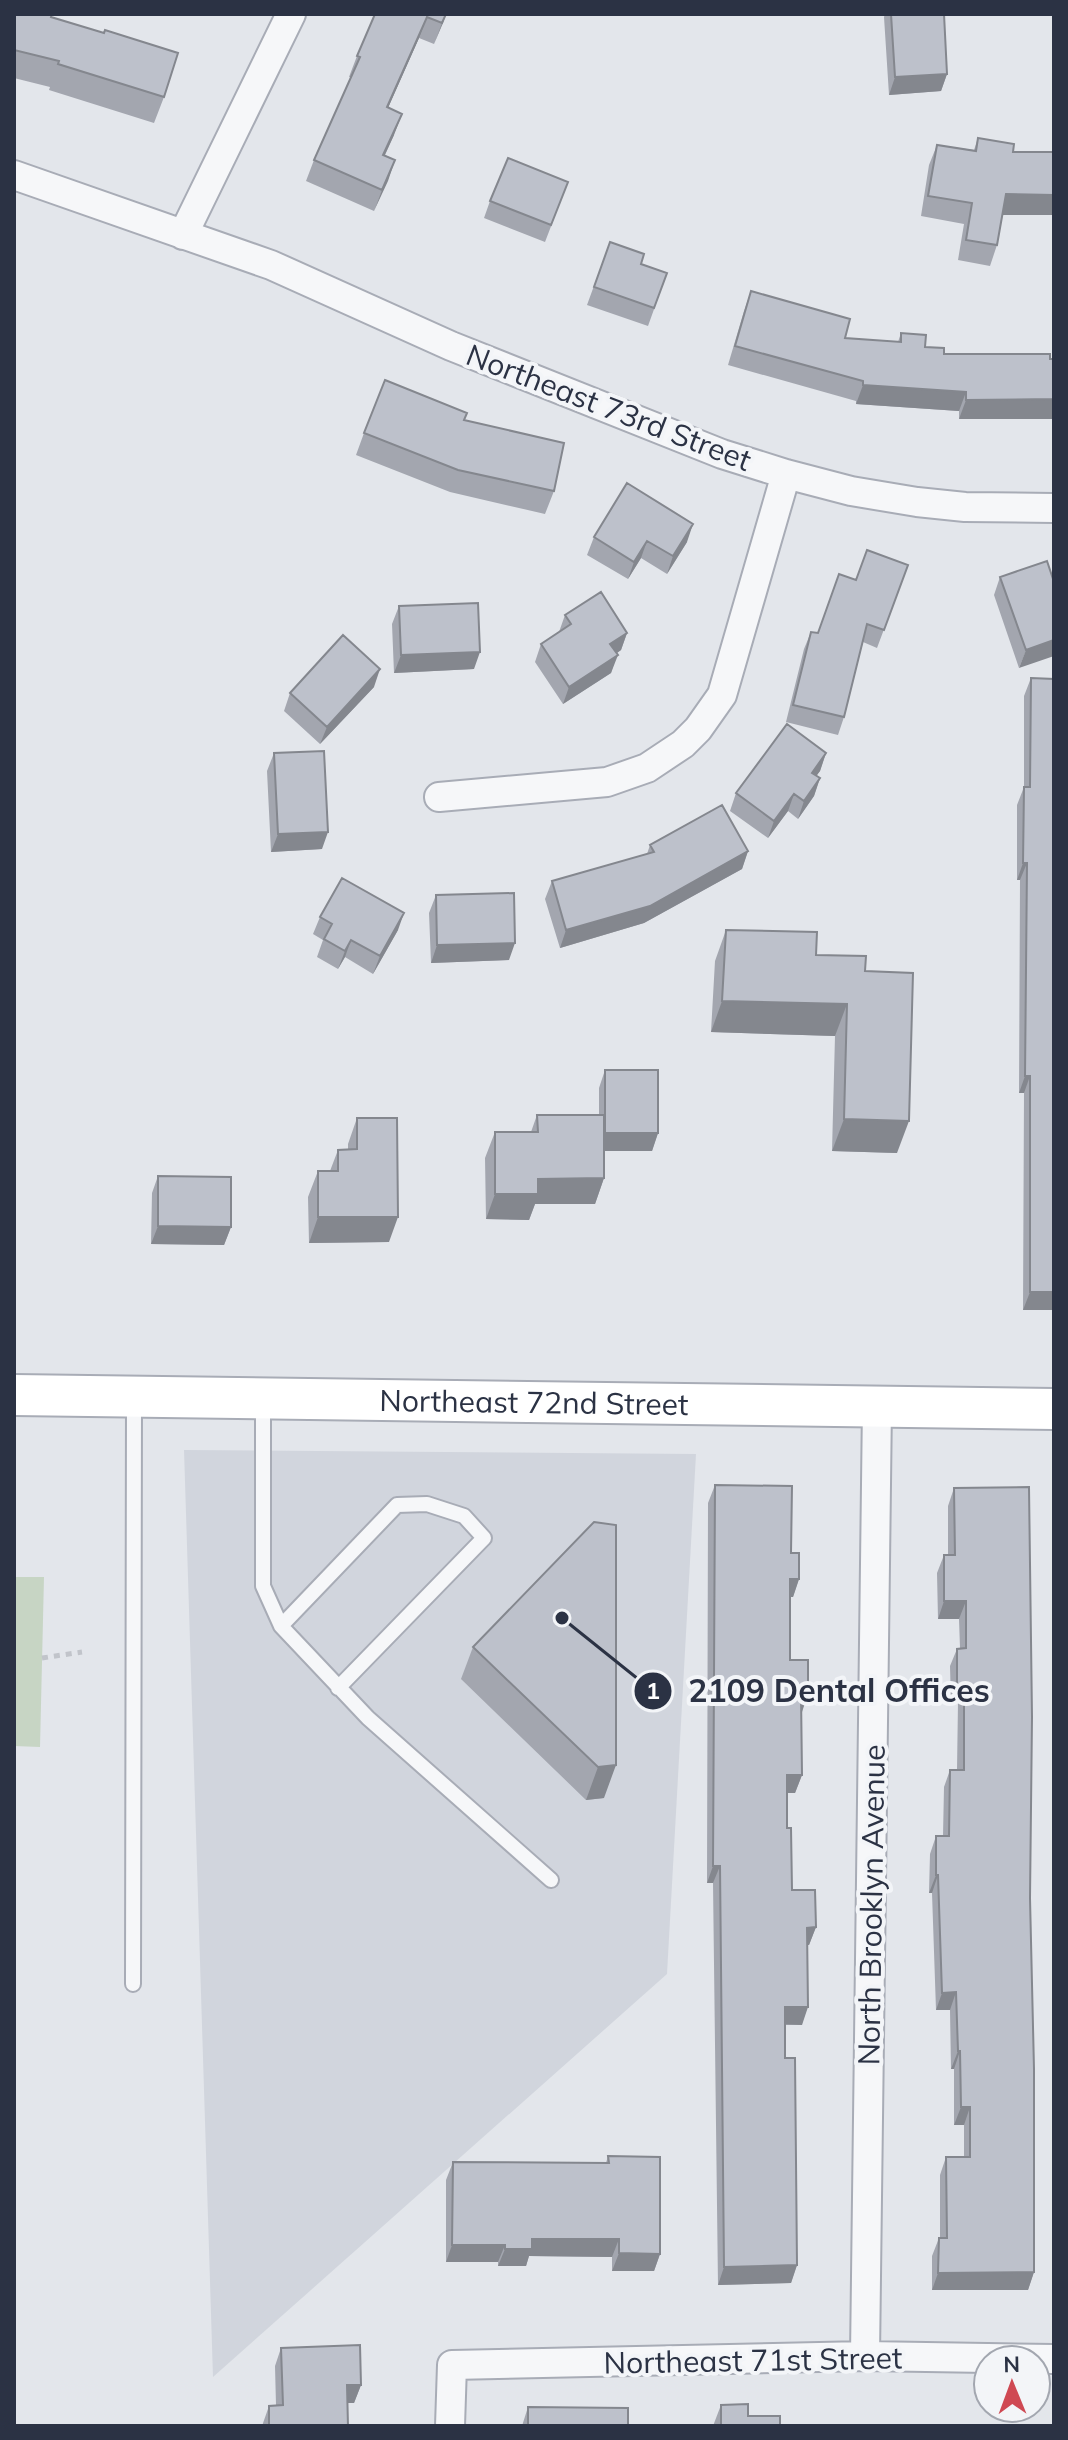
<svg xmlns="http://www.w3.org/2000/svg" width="1068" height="2440" font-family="Mulish,sans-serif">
  <rect width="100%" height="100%" fill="#e3e6eb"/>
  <path fill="#d1d5dd" d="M184 1450 696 1454 667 1974 213 2377Z"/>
  <path fill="#c7d5c4" d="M14 1577H44L40 1747 14 1746Z"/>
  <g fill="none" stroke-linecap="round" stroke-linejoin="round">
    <g stroke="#a8acb6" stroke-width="18">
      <path id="lane" d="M263 1402V1586L281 1626 368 1718 551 1880
        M281 1626 397 1505 427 1504 464 1516 484 1538 338 1688
        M133 1984 134 1401"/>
    </g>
    <g stroke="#a8acb6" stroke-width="32">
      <path id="street" d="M14 175 271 265 451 346 722 454 786 474 851 491 917 502 965 507 1054 508
        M183 235 291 14
        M439 797 607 782 647 768 683 744 698 729 722 695 786 474
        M865 2356 877 1405
        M450 2426 452 2365 865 2356 1054 2359"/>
    </g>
    <g stroke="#a8acb6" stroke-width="44">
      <g id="secondary">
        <path id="s1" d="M14 1395 1054 1409"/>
      </g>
    </g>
    <path stroke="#c1c4ca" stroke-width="5" stroke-dasharray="6 6" stroke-linecap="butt" d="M42 1658 82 1652"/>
    <use href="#lane" stroke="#f6f7f9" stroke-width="14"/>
    <use href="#street" stroke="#f6f7f9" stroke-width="28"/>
    <use href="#secondary" stroke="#fff" stroke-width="40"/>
  </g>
  <path fill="#a3a6af" d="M14 14 164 97 154 123 49 90 50 87 14 78Z
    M375 14H446L434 44 419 38 388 108 394 135 385 155 395 160 374 211 306 181 314 160 351 77H349L357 56Z
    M885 14H944L947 74 941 91 889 95 884 17Z
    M978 138 1013 152H1054V215H1002L997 245 990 266 958 260 964 224 921 216 929 165 937 145 974 150Z
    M568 182 545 242 484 218 490 201Z
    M610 242 641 264 667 273 648 326 587 305Z
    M751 291 845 338 898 342 901 333 925 347 944 354H1050L959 419V411L856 404V401L728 365 744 311Z
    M464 421 554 491 545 514 450 492 356 455 364 433Z
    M594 537 687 542 667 574 641 558 628 579 587 555Z
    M908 565 877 648 863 642 844 717 838 735 786 722 804 649 811 632 818 633 856 580Z
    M1000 577 1054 582 1019 668 994 595Z
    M399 606 474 669 394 673 392 624Z
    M565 615 627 633 621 650 617 653 611 673 563 704 535 662 541 644 559 632Z
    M1031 678 1054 1310H1023L1024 1093H1019L1020 880H1017V805L1024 787V696Z
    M374 687 320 744 284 711 290 693Z
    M274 753 322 849 271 852 267 771Z
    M826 753 820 771 816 776 820 778 814 796 798 819 788 811 768 838 730 811 736 793Z
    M650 845 748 851 742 869 644 923 560 948 545 899 552 881 647 854Z
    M436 895 509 960 431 963 429 913Z
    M320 917 398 930 373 974 345 957 338 969 317 957 323 940 313 934Z
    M726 930 816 955 865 971 897 1153 832 1151 835 1036 711 1032 715 961Z
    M605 1070 658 1133 652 1151H604V1178L595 1204H535L529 1220 486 1219 485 1158 495 1132H531L537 1115H599V1088Z
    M357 1118 389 1242 309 1243 308 1197 318 1171H330L338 1150 348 1149V1144Z
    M158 1176 231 1227 224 1245 151 1244 152 1193Z
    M715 1485 791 1553 799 1579 793 1597H790V1660L801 1712 802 1775 795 1793H787V1828L792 1890 816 1927 809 1945H807L802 2025H785V2058L797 2265 791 2283 718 2285 713 1883H707L708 1503Z
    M954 1488 1030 1898 1034 2272 1028 2290H932V2256L939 2238H940V2175L946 2157H964V2125H954V2069H951L950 2010H936L932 1893H929L930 1854 936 1836H943L944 1787 950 1770H957L958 1702H951L950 1666 957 1649 960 1648 959 1619H938L937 1573 944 1555H948V1506Z
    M594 1522 604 1798 586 1800 461 1679 473 1647Z
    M608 2156 660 2254 654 2271H612V2257L529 2256 526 2266H498V2262H446V2180L453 2162 606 2163Z
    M281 2348 361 2385 354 2403H348V2426H262L269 2406 276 2405 275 2366Z
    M721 2405 748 2416 780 2426H713Z
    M528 2407 628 2426H522Z"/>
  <path fill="#84878e" d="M446 14 443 23 434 44 442 23Z
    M427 17 419 38 379 128 387 107Z
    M947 74 941 91 889 95 895 77Z
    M402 114 394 135 375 176 383 155Z
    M395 160 388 181 374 211 382 190Z
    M1006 194 1054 195V215H998Z
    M863 385 966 392 959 411 856 404Z
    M1054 399V419H959L966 400Z
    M693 524 687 542 667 574 673 556Z
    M647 541 641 558 628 579 634 562Z
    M627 633 621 650 604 662 610 644Z
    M1054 640V656L1019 668 1026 650Z
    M480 652 474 669 394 673 401 655Z
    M618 655 611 673 563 704 569 687Z
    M380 669 374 687 320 744 327 727Z
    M826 753 820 771 806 790 812 773Z
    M820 778 814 796 798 819 804 801Z
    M794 794 788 811 768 838 774 821Z
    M328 832 322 849 271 852 278 834Z
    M748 851 742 869 644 923 560 948 566 930Z
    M1023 863H1027L1020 880H1017Z
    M404 913 398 930 373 974 380 956Z
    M351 940 345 957 338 969 345 951Z
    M515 943 509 960 431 963 437 945Z
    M722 1001 847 1004 835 1036 711 1032Z
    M1025 1076H1030L1024 1093H1019Z
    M844 1119 909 1121 897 1153 832 1151Z
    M605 1133H658L652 1151H598Z
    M604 1178 595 1204H535L529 1220 486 1219 495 1194 538 1179Z
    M318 1217H398L389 1242 309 1243Z
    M158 1226 231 1227 224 1245 151 1244Z
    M1030 1292H1054V1310H1023Z
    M790 1579H799L793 1597H784Z
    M944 1601H966L959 1619H938Z
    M957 1684H964L958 1702H951Z
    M801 1694H808L802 1712Z
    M616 1765 604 1798 586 1800 598 1767Z
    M787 1775H802L795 1793H781Z
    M713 1866H720L713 1883H707Z
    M936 1875H938L932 1893H929Z
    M816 1927 809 1945H801L807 1928Z
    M956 1992 950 2010H936L942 1993Z
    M785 2007H808L802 2025 778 2024Z
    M958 2051H960L954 2069H951Z
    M961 2107H970L964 2125H954Z
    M532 2239H619L612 2257 529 2256 526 2266H498L505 2249Z
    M452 2245H505L498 2262H446Z
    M619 2253 660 2254 654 2271H612Z
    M797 2265 791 2283 718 2285 724 2267Z
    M1034 2272 1028 2290H932L938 2273Z
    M347 2385H361L354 2403H341Z"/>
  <path fill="#bdc1cb" stroke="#84878e" stroke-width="2" d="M14 14H52L51 17 104 33 105 30 178 53 164 97 58 64 59 61 14 50Z
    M375 14H446L442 23 427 17 387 107 402 114 383 155 395 160 382 190 314 160 360 57 357 56Z
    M891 14H944L947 74 895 77Z
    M978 138 1014 144 1013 152H1054V195L1006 194 997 245 966 240 972 203 928 196 937 145 976 151Z
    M508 158 568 182 551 225 490 201Z
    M610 242 644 254 641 264 667 273 654 308 594 287Z
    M751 291 850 319 845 338 901 342V333L926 335 925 347 944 348V354H1050V359H1054V399L966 400V392L863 385V381L735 346Z
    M385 380 467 413 464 420 564 443 554 491 458 470 364 433Z
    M627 483 693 524 673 556 647 541 634 562 594 537Z
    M867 550 908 565 884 630 867 624 844 717 793 705 811 632 818 633 839 574 856 580Z
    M1047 561 1054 582V640L1026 650 1000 577Z
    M601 592 627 633 610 644 618 655 569 687 541 644 571 624 565 615Z
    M478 603 480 652 401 655 399 606Z
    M343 635 380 669 327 727 290 693Z
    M1031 678 1054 679V1292H1030V1076H1025L1027 863H1023L1024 787H1030Z
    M787 724 826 753 812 773 820 778 804 801 794 794 774 821 736 793Z
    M324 751 328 832 278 834 274 753Z
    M722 805 748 851 650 906 566 930 552 881 654 852 650 845Z
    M342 878 404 913 380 956 351 940 345 951 324 939 332 924 320 917Z
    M514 893 515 943 437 945 436 895Z
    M726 930 817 932 816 955 866 956 865 971 913 973 909 1121 844 1119 847 1004 722 1001Z
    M605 1070H658V1133H605Z
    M537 1115H604V1178L538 1179V1194H495V1132H538Z
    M357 1118H397L398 1217H318V1171H338V1150L357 1149Z
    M158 1176 231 1177V1227L158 1226Z
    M715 1485 792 1486 791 1553H799V1579H790V1660H808V1694H801L802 1775H787V1828H791L792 1890H815L816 1927 807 1928 808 2007H785V2058H795L797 2265 724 2267 720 1866H713Z
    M1029 1487 1032 1717 1030 1898 1034 2069V2272L938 2273 939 2238H947L946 2157H970V2107H961L960 2051H958L956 1992 942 1993 938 1875H936V1836H949L950 1770H964V1684H957V1649L966 1648V1601H944V1555H955L954 1488Z
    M594 1522 616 1525V1765L598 1767 473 1647Z
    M608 2156 660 2157V2254L619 2253V2239H532V2249H505V2245H452L453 2162 609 2163Z
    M360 2345 361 2385H347L348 2426H269V2406L283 2405 281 2348Z
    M748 2404V2416H780V2426H721V2405Z
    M528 2407 628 2408V2426H528Z"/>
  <g text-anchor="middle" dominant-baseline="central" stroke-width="8" stroke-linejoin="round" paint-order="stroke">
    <g font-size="30" fill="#2b3244" stroke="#f3f5f8">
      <text transform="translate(609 407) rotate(21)">Northeast 73rd Street</text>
      <text stroke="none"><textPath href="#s1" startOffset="520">Northeast 72nd Street</textPath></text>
      <text transform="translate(871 1905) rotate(-89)">North Brooklyn Avenue</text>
      <text transform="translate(753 2360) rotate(-1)">Northeast 71st Street</text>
    </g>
  </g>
  <path fill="none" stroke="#2b3244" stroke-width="3" d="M562 1618L653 1691"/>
  <g fill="#2b3244" stroke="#f3f5f8" stroke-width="3">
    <circle cx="562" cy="1618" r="8"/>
    <circle cx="653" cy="1691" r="20"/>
  </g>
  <g font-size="24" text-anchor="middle" font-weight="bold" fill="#fff">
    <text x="653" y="1699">1</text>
  </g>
  <g font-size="32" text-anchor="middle" font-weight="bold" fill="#2b3244" stroke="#f3f5f8" stroke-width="8" stroke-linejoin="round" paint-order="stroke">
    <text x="839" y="1702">2109 Dental Offices</text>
  </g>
  <rect width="1068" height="2440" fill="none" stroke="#2b3244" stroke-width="32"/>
  <g transform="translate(1012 2384) rotate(359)"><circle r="38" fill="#f3f5f8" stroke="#a3a7b0" stroke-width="2"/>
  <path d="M0-6L14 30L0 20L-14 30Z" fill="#cf4953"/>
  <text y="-12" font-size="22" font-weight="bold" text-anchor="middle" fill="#2b3244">N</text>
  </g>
</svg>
